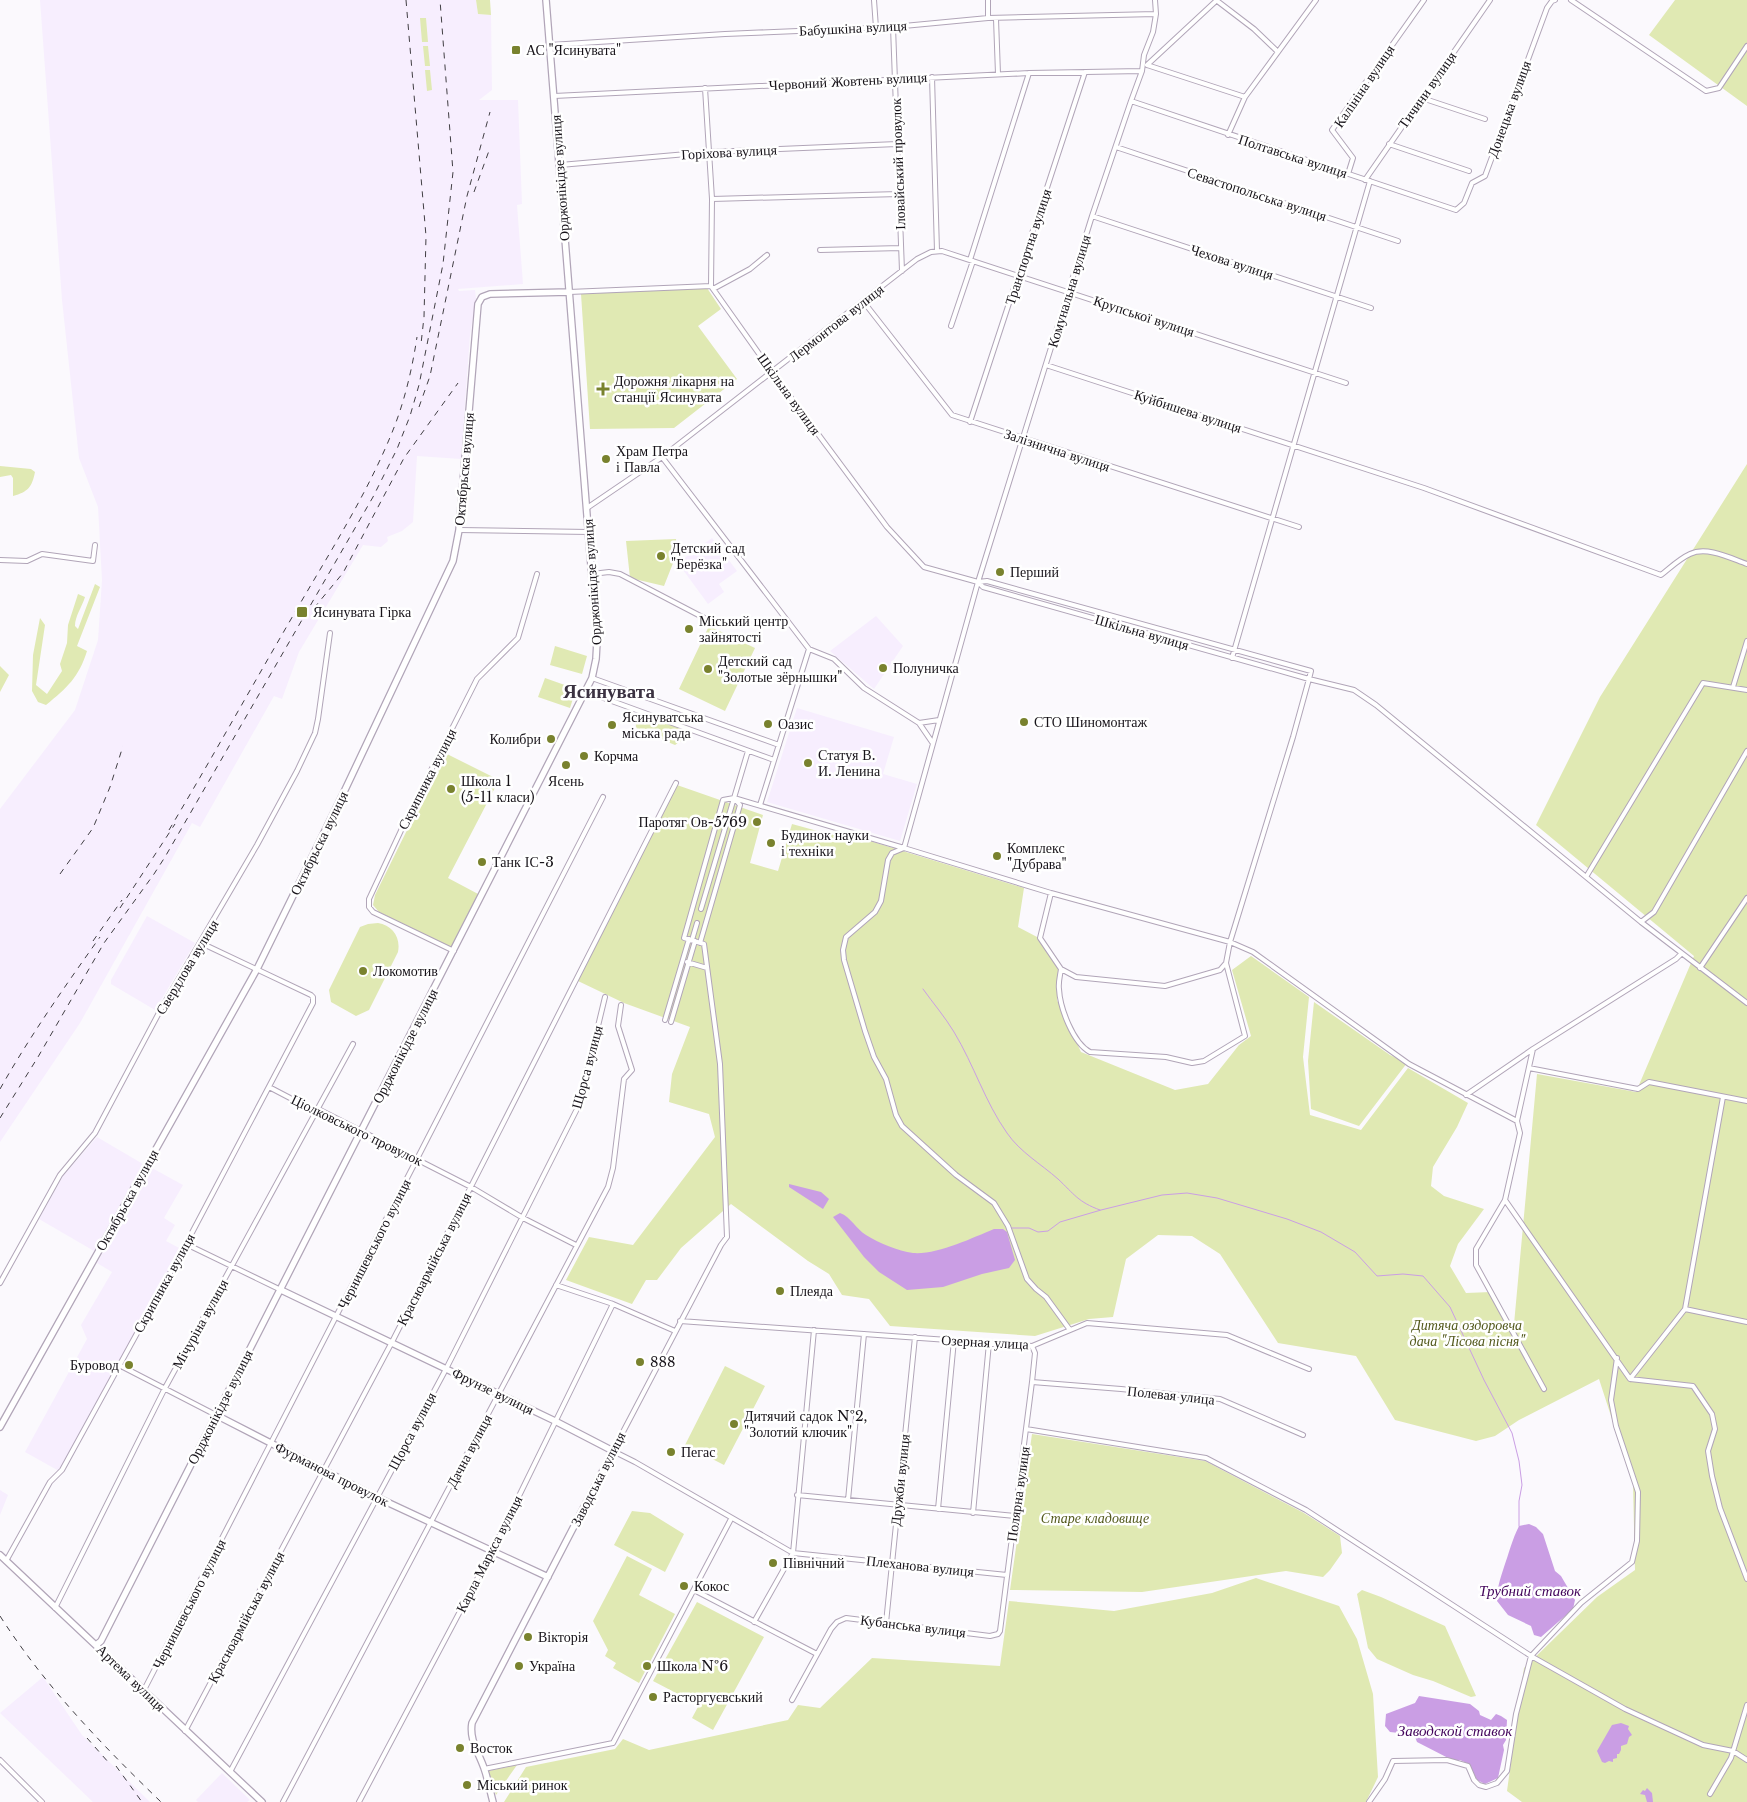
<svg xmlns="http://www.w3.org/2000/svg" width="1747" height="1802" font-family="'Libre Baskerville',serif">
  <rect width="100%" height="100%" fill="#fbf9fd"/>
  <path fill="#f7eefe" d="M40 0H476L478 14 491 15 492 90 479 100H518L522 204 517 205 523 284 458 289 459 291 475 290 476 299 470 335 461 459 417 456 413 522 402 531 387 537 388 541 381 547 363 545 299 652 282 699 274 696 200 827 192 823 80 1023 0 1142V809L75 710 98 640 102 580 98 507 79 458 62 300Z
    M712 538 737 571 719 584 724 592 708 604 678 563Z
    M876 616 903 646 874 689 830 651Z
    M797 708 894 737 883 774 917 784 900 841 767 802Z
    M147 916 195 943 155 1010 111 984V980Z
    M97 1137 143 1164 94 1251 39 1219 63 1176Z
    M152 1168 183 1185 164 1218 175 1225 166 1241 181 1249 59 1471 25 1452 87 1339 81 1325 112 1272 97 1263Z
    M0 1490 8 1495 0 1515Z
    M43 1677 82 1735 150 1802H93L0 1713Z
    M222 1773 250 1800 247 1802H198L196 1800Z"/>
  <path fill="#e0e9b3" d="M476 0H490L491 15 478 14Z
    M1675 0H1747V106L1649 35Z
    M420 18H426L428 42H422Z
    M423 46H428L430 66H425Z
    M425 70H430L432 90 427 91Z
    M707 288 721 309 698 326 737 379 674 428 590 429 581 294Z
    M1747 464V1802H1522L1507 1791 1524 1668 1597 1597 1635 1570 1633 1484 1599 1379 1519 1420 1495 1436 1476 1441 1395 1420 1356 1356 1278 1343 1220 1254 1192 1236 1158 1235 1126 1259 1113 1317 1089 1319 1035 1336 890 1326 869 1299 842 1295 829 1274 808 1261 731 1204 681 1248 657 1280H646L632 1304 566 1280 589 1237 633 1245 715 1137 709 1114 669 1102 672 1074 690 1027 624 1003 578 981 677 785 763 815 750 863 778 871 792 824 832 835 834 830 1024 888 1018 927 1039 938 1058 969 1057 1000 1081 1052 1175 1090 1208 1084 1239 1045 1251 1036 1232 970 1251 956 1309 997 1303 1057 1310 1115 1361 1130 1408 1068 1468 1103 1457 1127 1433 1167 1431 1186 1444 1196 1484 1209 1458 1244 1450 1266 1466 1293 1491 1292 1513 1335 1537 1074 1636 1092 1694 956 1536 825 1600 697Z
    M0 466 31 469 35 472C32 487 28 492 13 496V478L11 475 0 477Z
    M676 539 677 553 664 586 630 578 626 541Z
    M95 584 100 587 77 646 87 651C79 677 67 688 46 705L38 702 32 691 33 655 40 618 45 625 36 685 47 694 62 671 60 664 67 643 68 625 78 594 85 597C82 607 75 616 75 626L78 629Z
    M709 626 755 648 725 711 679 689Z
    M555 646 587 656 582 674 550 665Z
    M0 666 9 675 0 692Z
    M545 678 576 689 570 708 538 697Z
    M637 713H639L693 733 675 745 639 730 636 727 635 715Z
    M445 753 499 780 448 878 480 895 453 948 379 912 373 905 375 895Z
    M378 923C392 925 401 937 398 952L369 1010 356 1016 331 1002 329 990 360 927 368 924Z
    M1314 1002 1390 1055 1407 1063 1359 1126 1311 1109 1308 1061Z
    M725 1366 765 1386 724 1465 685 1445Z
    M1032 1434 1205 1461 1304 1513 1340 1536 1342 1553 1330 1570 1323 1577 1286 1571 1142 1592 1010 1590Z
    M632 1511 650 1513 684 1534 665 1572 614 1545Z
    M627 1556 652 1569 639 1595 675 1614 639 1683 613 1668 616 1663 605 1656 608 1650 593 1621Z
    M1256 1578 1339 1606 1357 1639 1373 1694 1378 1777 1366 1802H504L526 1767 615 1749 623 1739 649 1750 788 1720 798 1705 820 1708 872 1658 1000 1666 1009 1601 1114 1611 1212 1593Z
    M1362 1590 1381 1597 1445 1626 1476 1696 1471 1697 1433 1681 1413 1675 1377 1659 1368 1648 1357 1594Z
    M697 1602 764 1637 713 1730 692 1718 699 1705 653 1681Z
    M517 1765 496 1795 488 1771Z"/>
  <path fill="#ca9ee4" d="M789 1184 821 1192 829 1199 823 1209 789 1187Z
    M840 1213C851 1217 856 1229 866 1235 879 1243 898 1251 913 1253 937 1255 972 1238 994 1229H1003L1007 1232 1015 1260 1009 1268 982 1274 943 1287 907 1290 879 1272 864 1257 833 1217Z
    M1529 1524 1536 1527 1543 1534 1555 1571 1561 1576 1575 1600 1573 1609 1541 1637 1534 1635 1531 1626 1508 1615 1497 1601C1497 1587 1500 1580 1504 1567 1509 1553 1512 1540 1519 1526Z
    M1419 1696 1470 1704 1479 1711 1480 1715 1491 1720 1496 1714 1501 1716 1507 1720 1506 1740 1503 1745 1504 1750 1498 1778 1485 1784 1477 1780 1469 1764 1460 1760 1454 1761 1417 1742 1415 1737 1408 1734 1390 1732 1385 1726 1386 1714 1415 1703Z
    M1621 1723 1629 1726 1628 1729 1632 1735 1629 1737 1627 1744 1621 1746V1750L1619 1754H1617V1758L1613 1759V1762L1609 1761 1605 1763 1602 1762 1597 1751 1612 1725Z
    M1647 1788 1652 1793 1653 1802H1647L1645 1795 1640 1794 1643 1790 1645 1791Z"/>
  <g fill="none" stroke-linecap="round" stroke-linejoin="round">
    <path stroke="#ca9ee4" stroke-width="1" d="M923 989C933 1003 945 1017 954 1032 974 1065 985 1102 1007 1133 1020 1152 1041 1164 1058 1179 1074 1194 1078 1202 1100 1210
      M1011 1228H1029L1038 1232 1048 1231 1060 1222 1101 1210 1162 1195 1187 1193 1217 1198 1287 1219 1321 1232 1355 1252 1377 1276 1403 1274 1423 1276 1450 1307 1484 1380 1512 1433 1519 1461 1522 1485 1519 1501V1526"/>
    <g stroke="#b1a5b8" stroke-width="6">
      <path id="street" d="M874 0 876 28
        M988 0V18
        M1155 0 1156 14 1153 32 1144 55 1142 71 1131 101 1092 216 978 582 904 848 1051 893 1230 942 1253 952 1409 1064 1517 1121
        M1216 0 1254 29 1278 52
        M1571 0 1706 91 1719 88 1747 46
        M996 19 998 74
        M893 27 902 271
        M550 45 725 34 893 27 988 18 1156 14
        M1147 65 1245 97
        M1147 65 1217 0
        M932 77 937 251
        M705 88 712 199 711 286
        M554 96 1029 73 1142 71
        M1422 98 1485 119
        M1131 101 1456 210 1464 203 1472 183 1485 176 1547 8 1552 1 1555 0
        M1228 135 1245 97 1316 0
        M1389 144 1469 171
        M1116 147 1398 241
        M560 165 710 152 897 144
        M1348 174 1353 158 1332 130 1424 0
        M1365 180 1490 0
        M712 199 899 194
        M1092 216 1371 308
        M820 250 901 248
        M970 260 1029 73
        M713 289 750 269 767 255
        M569 292 711 286 772 372 887 527 924 567 978 582 987 581 1311 671 1309 679 1354 690 1376 705 1641 922 1747 1003
        M863 301 952 415 1299 527
        M951 326 973 261
        M1046 365 1424 488 1661 575C1670 568 1679 559 1690 554 1707 546 1730 558 1747 564
        M970 422 1085 72
        M662 457 809 649 834 659 864 688 919 723 939 720
        M587 508 662 457 917 259 931 252 942 251 1346 383
        M459 530 589 532
        M0 560 27 561 42 554 93 561 95 545
        M592 574 609 572 620 574 710 621
        M978 582 983 587 1309 679 1293 737 1230 942 1226 963 1220 970 1165 986 1076 977 1061 969 1040 938 1051 893
        M1232 658 1370 181
        M592 678 779 745
        M1733 687 1747 641
        M587 692 774 760
        M919 723 932 742
        M748 751 734 798 904 848
        M760 805 809 649
        M904 848 892 853 888 860 881 901 875 912 846 937 843 950 844 960 865 1031 874 1057 886 1079 896 1115 902 1126 956 1175 994 1203 1008 1226 1027 1279 1036 1289 1046 1297 1070 1330
        M1586 877 1703 683 1747 690
        M701 909 734 798
        M1641 922 1654 912 1747 751
        M692 940 697 923
        M700 943 740 805 734 798 723 800 684 938 704 944 720 1064 727 1237 721 1245 613 1451 635 1462 793 1553 814 1330
        M454 951 373 912 369 907V899L405 822 477 679 518 638 537 574
        M687 962 707 968
        M1700 968 1747 898
        M1061 969C1060 976 1058 983 1059 989 1060 1008 1073 1043 1090 1052L1166 1057 1192 1063 1204 1061 1245 1036 1226 963
        M665 1020 689 939
        M671 1022 695 941
        M1533 1049 1517 1121 1520 1133 1505 1200 1476 1249V1265L1544 1389
        M1529 1068 1638 1089 1649 1082 1747 1101
        M269 1087 313 1110 318 1109 471 1187 523 1218 576 1245
        M1466 1095 1533 1049 1676 959 1681 954
        M1505 1200 1630 1379 1693 1386 1712 1414 1715 1429 1708 1451 1712 1476 1720 1508 1747 1579
        M186 1244 281 1290
        M0 1283 60 1175 95 1133 161 1009 257 845 297 771 315 733 318 719 330 633
        M556 1285 613 1304 675 1331
        M1685 1309 1747 1322
        M680 1321 1032 1346 1087 1323 1227 1335 1309 1369
        M119 1365 216 1415
        M1630 1379 1685 1309 1723 1097
        M1032 1382 1121 1389 1220 1399 1303 1435
        M1026 1429 1206 1458 1306 1510 1531 1656 1625 1709 1703 1745 1733 1751 1747 1760
        M797 1495 1015 1516
        M848 1500 864 1334
        M938 1509 954 1340
        M973 1513 989 1343
        M6 1561 50 1482 62 1470 186 1244 313 1003V997L311 995 201 943
        M694 1590 817 1654
        M55 1608 165 1388 353 1044
        M754 1622 793 1553 1007 1575
        M886 1623 915 1337
        M144 1690 603 797
        M792 1700 831 1629 837 1622 846 1618 990 1636 998 1634 1000 1631 1032 1382 1035 1353 1032 1346
        M185 1731 392 1342 676 783
        M0 1760 42 1802
        M484 1769 613 1743 731 1519
        M230 1772 446 1369 579 1105 605 997
        M1710 1794 1731 1758 1747 1705
        M283 1802 608 1187 613 1168 624 1079 632 1070 618 1026 621 1005
        M359 1802 492 1551 613 1304
        M1369 1802 1385 1779 1393 1761 1447 1760 1468 1766 1474 1780 1479 1785 1486 1787 1497 1783 1507 1771 1516 1714 1531 1656 1581 1603 1632 1562 1637 1541 1638 1492 1616 1426 1611 1400 1617 1358"/>
    </g>
    <g stroke="#b1a5b8" stroke-width="8">
      <path id="secondary" d="M281 1290 555 1421 613 1451 472 1723C469 1740 479 1753 484 1768 488 1779 490 1791 493 1802
        M216 1415 376 1497 548 1577
        M0 1427 257 969 343 794 453 561 459 530 478 304 482 297 490 294 569 292
        M0 1555 262 1802
        M96 1645 101 1641 592 678 596 659 597 641 546 0"/>
    </g>
    <use href="#street" stroke="#fff" stroke-width="4"/>
    <use href="#secondary" stroke="#fff" stroke-width="5.5"/>
    <path stroke="#413e43" stroke-width="1" stroke-dasharray="6 6" stroke-linecap="butt" d="M406 0 426 236 424 317 421 344
      M474 192 490 148
      M419 407 430 376 467 196 490 112
      M314 608 343 573 404 458 458 383
      M169 830C212 758 252 686 294 614 328 555 365 498 391 435 404 404 412 370 417 337
      M60 874 93 828 110 787 123 746
      M120 908 175 824
      M93 941 122 900
      M0 1089C30 1036 65 986 100 937
      M0 1118 38 1057 104 943 154 874 165 857 373 497 397 449 410 416 419 385 443 264 453 172 440 0
      M0 1616C45 1686 101 1744 161 1802
      M87 1738 109 1763
      M116 1766 142 1802"/>
  </g>
  <g fill="#79822e" stroke="#fff" stroke-width="2">
    <rect x="511" y="45" width="10" height="10" rx="2.5"/>
    <path d="M600.5 381.5h5v5h5v5h-5v5h-5v-5h-5v-5h5z"/>
    <circle cx="606" cy="459" r="5"/>
    <circle cx="661" cy="556" r="5"/>
    <circle cx="1000" cy="572" r="5"/>
    <rect x="296" y="606" width="12" height="12" rx="2.5"/>
    <circle cx="689" cy="629" r="5"/>
    <circle cx="883" cy="668" r="5"/>
    <circle cx="708" cy="669" r="5"/>
    <circle cx="1024" cy="722" r="5"/>
    <circle cx="768" cy="724" r="5"/>
    <circle cx="612" cy="725" r="5"/>
    <circle cx="551" cy="739" r="5"/>
    <circle cx="584" cy="756" r="5"/>
    <circle cx="808" cy="763" r="5"/>
    <circle cx="566" cy="765" r="5"/>
    <circle cx="451" cy="789" r="5"/>
    <circle cx="757" cy="822" r="5"/>
    <circle cx="771" cy="843" r="5"/>
    <circle cx="997" cy="856" r="5"/>
    <circle cx="482" cy="862" r="5"/>
    <circle cx="363" cy="971" r="5"/>
    <circle cx="780" cy="1291" r="5"/>
    <circle cx="640" cy="1362" r="5"/>
    <circle cx="129" cy="1365" r="5"/>
    <circle cx="734" cy="1424" r="5"/>
    <circle cx="671" cy="1452" r="5"/>
    <circle cx="773" cy="1563" r="5"/>
    <circle cx="684" cy="1586" r="5"/>
    <circle cx="528" cy="1637" r="5"/>
    <circle cx="519" cy="1666" r="5"/>
    <circle cx="647" cy="1666" r="5"/>
    <circle cx="653" cy="1697" r="5"/>
    <circle cx="460" cy="1748" r="5"/>
    <circle cx="467" cy="1785" r="5"/>
  </g>
  <g text-anchor="middle" dominant-baseline="central" stroke-width="5" stroke-linejoin="round" paint-order="stroke">
    <g font-size="14" fill="#171319" stroke="#fff">
      <text transform="translate(853 28) rotate(-3)">Бабушкіна вулиця</text>
      <text transform="translate(848 81) rotate(-3)">Червоний Жовтень вулиця</text>
      <text transform="translate(1364 86) rotate(-56)">Калініна вулиця</text>
      <text transform="translate(1427 90) rotate(-55)">Тичини вулиця</text>
      <text transform="translate(1509 109) rotate(-70)">Донецька вулиця</text>
      <text transform="translate(729 152) rotate(-3)">Горіхова вулиця</text>
      <text transform="translate(1293 156) rotate(18)">Полтавська вулиця</text>
      <text transform="translate(898 164) rotate(-92)">Іловайський провулок</text>
      <text transform="translate(560 178) rotate(-94)">Орджонікідзе вулиця</text>
      <text transform="translate(1257 194) rotate(18)">Севастопольська вулиця</text>
      <text transform="translate(1028 247) rotate(-72)">Транспортна вулиця</text>
      <text transform="translate(1232 262) rotate(18)">Чехова вулиця</text>
      <text transform="translate(1069 291) rotate(-73)">Комунальна вулиця</text>
      <text transform="translate(1144 316) rotate(18)">Крупської вулиця</text>
      <text transform="translate(836 323) rotate(-38)">Лермонтова вулиця</text>
      <text transform="translate(789 394) rotate(54)">Шкільна вулиця</text>
      <text transform="translate(1188 411) rotate(18)">Куйбишева вулиця</text>
      <text transform="translate(1057 450) rotate(18)">Залізнична вулиця</text>
      <text transform="translate(464 469) rotate(-85)">Октябрьска вулиця</text>
      <text transform="translate(592 582) rotate(-94)">Орджонікідзе вулиця</text>
      <text transform="translate(1142 632) rotate(16)">Шкільна вулиця</text>
      <text transform="translate(427 779) rotate(-63)">Скрипника вулиця</text>
      <text transform="translate(319 843) rotate(-64)">Октябрьска вулиця</text>
      <text transform="translate(187 967) rotate(-59)">Свердлова вулиця</text>
      <text transform="translate(405 1046) rotate(-63)">Орджонікідзе вулиця</text>
      <text transform="translate(587 1067) rotate(-75)">Щорса вулиця</text>
      <text transform="translate(357 1130) rotate(26)">Ціолковського провулок</text>
      <text transform="translate(127 1200) rotate(-61)">Октябрьска вулиця</text>
      <text transform="translate(374 1244) rotate(-63)">Чернишевського вулиця</text>
      <text transform="translate(434 1259) rotate(-63)">Красноармійська вулиця</text>
      <text transform="translate(164 1283) rotate(-61)">Скрипника вулиця</text>
      <text transform="translate(200 1324) rotate(-61)">Мічуріна вулиця</text>
      <text transform="translate(985 1342) rotate(3)">Озерная улица</text>
      <text transform="translate(493 1391) rotate(26)">Фрунзе вулиця</text>
      <text transform="translate(1171 1395) rotate(6)">Полевая улица</text>
      <text transform="translate(220 1407) rotate(-63)">Орджонікідзе вулиця</text>
      <text transform="translate(412 1431) rotate(-62)">Щорса вулиця</text>
      <text transform="translate(469 1451) rotate(-62)">Дачна вулиця</text>
      <text transform="translate(332 1474) rotate(27)">Фурманова провулок</text>
      <text transform="translate(598 1479) rotate(-63)">Заводська вулиця</text>
      <text transform="translate(900 1480) rotate(-84)">Дружби вулиця</text>
      <text transform="translate(1018 1494) rotate(-82)">Полярна вулиця</text>
      <text transform="translate(489 1554) rotate(-63)">Карла Маркса вулиця</text>
      <text transform="translate(920 1566) rotate(6)">Плеханова вулиця</text>
      <text transform="translate(189 1604) rotate(-63)">Чернишевського вулиця</text>
      <text transform="translate(246 1617) rotate(-62)">Красноармійська вулиця</text>
      <text transform="translate(913 1626) rotate(7)">Кубанська вулиця</text>
      <text transform="translate(131 1678) rotate(44)">Артема вулиця</text>
    </g>
    <g font-size="14" fill="#171319" stroke="#fff" text-anchor="start">
      <text x="526" y="50">АС "Ясинувата"</text>
      <text x="614" y="381">Дорожня лікарня на<tspan x="614" dy="16">станції Ясинувата</tspan></text>
      <text x="616" y="451">Храм Петра<tspan x="616" dy="16">і Павла</tspan></text>
      <text x="671" y="548">Детский сад<tspan x="671" dy="16">"Берёзка"</tspan></text>
      <text x="1010" y="572">Перший</text>
      <text x="313" y="612">Ясинувата Гірка</text>
      <text x="699" y="621">Міський центр<tspan x="699" dy="16">зайнятості</tspan></text>
      <text x="718" y="661">Детский сад<tspan x="718" dy="16">"Золотые зёрнышки"</tspan></text>
      <text x="893" y="668">Полуничка</text>
      <text x="622" y="717">Ясинуватська<tspan x="622" dy="16">міська рада</tspan></text>
      <text x="1034" y="722">СТО Шиномонтаж</text>
      <text x="778" y="724">Оазис</text>
      <text x="541" y="739" text-anchor="end">Колибри</text>
      <text x="818" y="755">Статуя В.<tspan x="818" dy="16">И. Ленина</tspan></text>
      <text x="594" y="756">Корчма</text>
      <text x="461" y="781">Школа 1<tspan x="461" dy="16">(5-11 класи)</tspan></text>
      <text x="566" y="781" text-anchor="middle">Ясень</text>
      <text x="747" y="822" text-anchor="end">Паротяг Ов-5769</text>
      <text x="781" y="835">Будинок науки<tspan x="781" dy="16">і техніки</tspan></text>
      <text x="1007" y="848">Комплекс<tspan x="1007" dy="16">"Дубрава"</tspan></text>
      <text x="492" y="862">Танк ІС-3</text>
      <text x="373" y="971">Локомотив</text>
      <text x="790" y="1291">Плеяда</text>
      <text x="650" y="1362">888</text>
      <text x="119" y="1365" text-anchor="end">Буровод</text>
      <text x="744" y="1416">Дитячий садок №2,<tspan x="744" dy="16">"Золотий ключик"</tspan></text>
      <text x="681" y="1452">Пегас</text>
      <text x="783" y="1563">Північний</text>
      <text x="694" y="1586">Кокос</text>
      <text x="538" y="1637">Вікторія</text>
      <text x="529" y="1666">Україна</text>
      <text x="657" y="1666">Школа №6</text>
      <text x="663" y="1697">Расторгуєвський</text>
      <text x="470" y="1748">Восток</text>
      <text x="477" y="1785">Міський ринок</text>
    </g>
    <g font-size="14" font-style="italic" fill="#53591c" stroke="#fff">
      <text x="1467" y="1325">Дитяча оздоровча<tspan x="1467" dy="16">дача "Лісова пісня"</tspan></text>
      <text x="1095" y="1518">Старе кладовище</text>
    </g>
    <g font-size="15" font-style="italic" fill="#42045b" stroke="#fff">
      <text x="1530" y="1590">Трубний ставок</text>
      <text x="1455" y="1730">Заводской ставок</text>
    </g>
    <g font-size="19" font-weight="bold" fill="#3b3241" stroke="#fff">
      <text x="609" y="691">Ясинувата</text>
    </g>
  </g>
</svg>
